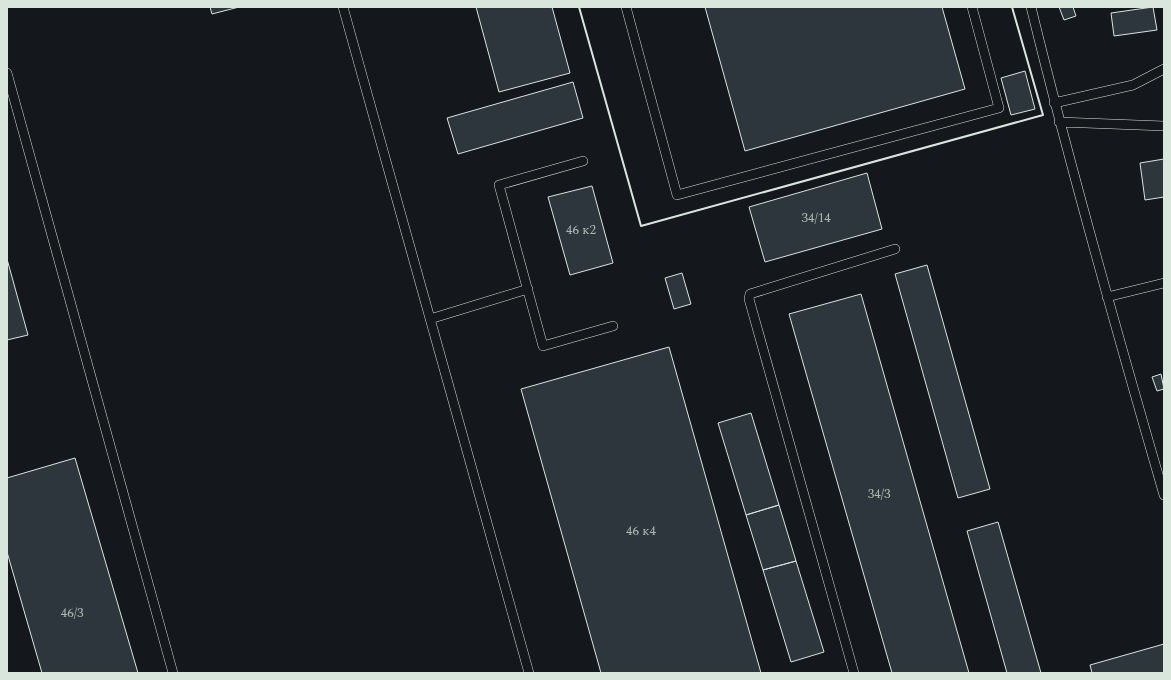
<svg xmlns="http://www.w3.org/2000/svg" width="1171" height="680" font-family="Spectral,serif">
  <rect width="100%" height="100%" fill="#14181c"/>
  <path fill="#2c363c" stroke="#d8e6dc" d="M210 7H239L212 14Z
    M476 7H552L570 73 499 92Z
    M705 7H942L965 89 745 151Z
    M1059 7H1073L1076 16 1064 20Z
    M1153 7 1157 30 1114 36 1111 13Z
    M1025 71 1035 109 1011 115 1001 78Z
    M573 82 583 118 458 154 447 118Z
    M1164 159V197L1145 200 1140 163Z
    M867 173 882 229 765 262 749 207Z
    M592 186 613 263 570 275 548 197Z
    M7 259 28 335 7 340Z
    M927 265 990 489 958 498 895 274Z
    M682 273 691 304 674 309 665 278Z
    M861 294 969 673H892L789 314Z
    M669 347 761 673H601L521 389Z
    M1161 374 1164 389 1157 391 1152 377Z
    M751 413 779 505 746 515 718 423Z
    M75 458 138 673H42L7 552V478Z
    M779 505 796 561 763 570 746 515Z
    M998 522 1041 673H1007L967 531Z
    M796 561 824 652 791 662 763 570Z
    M1164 644V673H1092L1090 665Z"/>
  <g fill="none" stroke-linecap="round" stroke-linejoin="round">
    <g stroke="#d8e6dc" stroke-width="10">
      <path id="service" d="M343 7 529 673
        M626 7 677 195 999 108 972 7
        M1031 7C1071 171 1117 333 1164 495
        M7 73 173 673
        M1054 103 1133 85 1164 69
        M1059 122 1164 126
        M583 161 499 185 543 346 613 326
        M1107 297 1164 283
        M430 319 528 289
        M854 673 749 299 750 294 895 249"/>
    </g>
    <use href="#service" stroke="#14181c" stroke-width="9"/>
    <path stroke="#d8e6dc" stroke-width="2" d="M579 7 641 226 1043 115 1012 7"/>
  </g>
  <g text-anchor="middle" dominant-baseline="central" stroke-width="3" stroke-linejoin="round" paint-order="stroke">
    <g font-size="13" fill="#adbab4">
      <text x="816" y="218">34/14</text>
      <text x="581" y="230">46 к2</text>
      <text x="879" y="494">34/3</text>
      <text x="641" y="531">46 к4</text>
      <text x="72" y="613">46/3</text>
    </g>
  </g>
  <rect width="1171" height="680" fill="none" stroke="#d8e6dc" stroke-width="16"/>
</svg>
